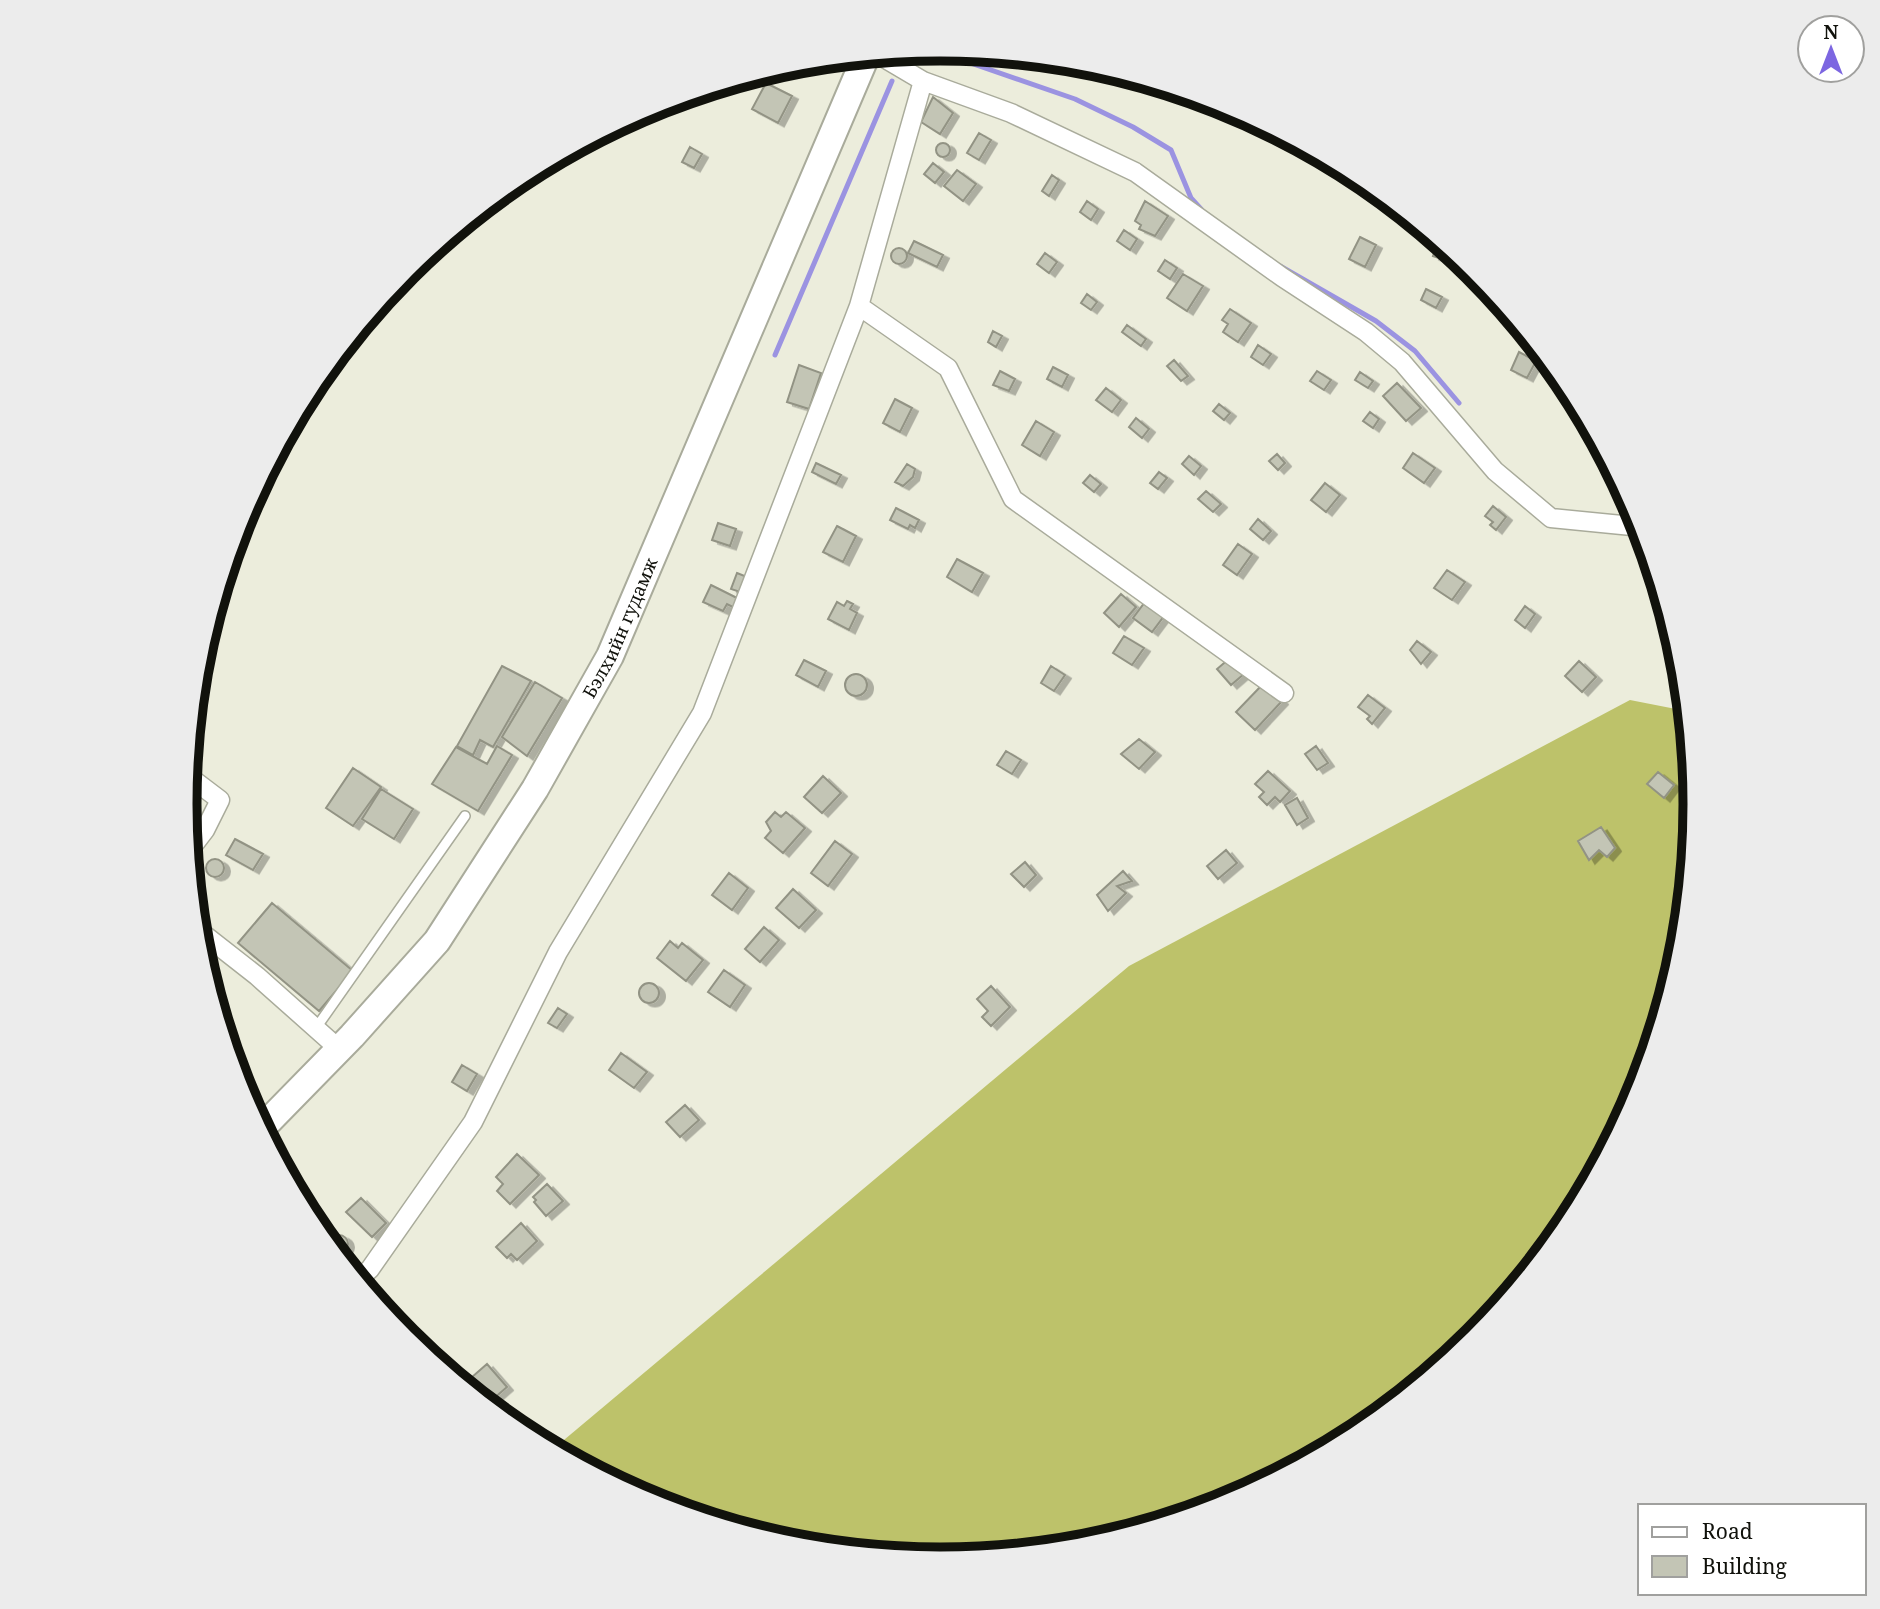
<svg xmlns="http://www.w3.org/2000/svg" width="1880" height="1609" font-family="'Noto Serif',serif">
  <defs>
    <filter id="shadow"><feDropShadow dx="6" dy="3.5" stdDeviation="0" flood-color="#0004"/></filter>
  </defs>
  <rect width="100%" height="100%" fill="#eceddc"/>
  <path fill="#bdc26a" d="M1630 700 1686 711 1695 805 1681 952 1638 1094 1568 1225 1474 1339 1359 1433 1229 1503 1087 1546 940 1560 792 1545 651 1502 552 1450 1129 966Z"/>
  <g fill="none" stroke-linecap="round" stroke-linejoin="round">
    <path stroke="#9b93e1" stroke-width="5" d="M933 50 1075 99 1133 127 1171 150 1191 198 1201 209
      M902 59 909 52
      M1280 266 1376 321 1415 351 1459 403
      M775 355 892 81"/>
  </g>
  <path fill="#c3c5b5" stroke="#929384" stroke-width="2" filter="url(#shadow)" d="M766 83 792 96 778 123 752 109Z
    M933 97 953 113 940 134 921 122Z
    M979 133 991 140 979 160 967 153Z
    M936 150a7 7 0 1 1 14 0a7 7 0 1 1-14 0Z
    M690 147 702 154 694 168 682 162Z
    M933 163 944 172 935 183 924 174Z
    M957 170 976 184 963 201 944 186Z
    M1052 175 1059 180 1049 196 1042 191Z
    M1087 201 1098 209 1091 220 1080 212Z
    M1145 201 1168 216 1155 236 1139 229 1141 225 1135 221Z
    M1124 230 1137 239 1130 250 1117 241Z
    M1360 237 1376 245 1365 267 1349 259Z
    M914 241 943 255 937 267 908 253Z
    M1438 242 1449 250 1445 260 1433 256Z
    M891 256a8 8 0 1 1 16 0a8 8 0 1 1-16 0Z
    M1045 253 1057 262 1049 273 1037 264Z
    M1165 260 1177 268 1170 279 1158 271Z
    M1183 274 1203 286 1187 311 1167 298Z
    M1426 289 1442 297 1436 308 1421 300Z
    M1087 294 1097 302 1091 310 1081 303Z
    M1230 309 1251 323 1238 342 1223 332 1228 324 1222 320Z
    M1127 325 1146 339 1141 346 1122 332Z
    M993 331 1002 336 996 347 988 342Z
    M1258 345 1271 354 1263 365 1251 357Z
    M1519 352 1536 361 1527 378 1511 370Z
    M1174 360 1188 376 1181 381 1167 366Z
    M799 365 821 373 809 409 787 402Z
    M1053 367 1068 375 1062 387 1047 379Z
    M1000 371 1015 379 1009 391 993 385Z
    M1317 371 1331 380 1324 390 1310 381Z
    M1360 372 1373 381 1368 388 1355 380Z
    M1397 383 1421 408 1406 421 1383 396Z
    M1106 388 1121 400 1112 412 1096 400Z
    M895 399 912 408 900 432 883 423Z
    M1219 404 1230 413 1224 420 1213 411Z
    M1370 412 1379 419 1373 428 1363 421Z
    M1136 418 1149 429 1142 438 1129 427Z
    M1036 421 1054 432 1040 456 1022 445Z
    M1413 453 1435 468 1424 483 1403 468Z
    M1277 454 1285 463 1278 470 1269 461Z
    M1189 456 1201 466 1194 475 1182 464Z
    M816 463 841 475 836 484 812 472Z
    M907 464 915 469 913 477 903 486 895 482Z
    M1159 472 1167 478 1158 489 1150 483Z
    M1090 475 1101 484 1094 492 1083 483Z
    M1325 483 1340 495 1326 512 1311 500Z
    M1206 491 1221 504 1213 512 1198 499Z
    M1493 506 1506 517 1496 530 1490 525 1493 522 1485 516Z
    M896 508 919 520 915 528 910 525 908 529 890 520Z
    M1258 519 1271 531 1263 540 1250 529Z
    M718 523 736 529 730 546 712 540Z
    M837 526 856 536 843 562 823 552Z
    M1238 544 1252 554 1237 575 1223 565Z
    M957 559 983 573 972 592 947 577Z
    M1447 570 1465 582 1452 600 1434 588Z
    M737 573 752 579 746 594 731 589Z
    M711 585 743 601 739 610 727 604 723 611 703 602Z
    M1121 594 1136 607 1119 627 1104 613Z
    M1148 598 1167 612 1152 632 1133 618Z
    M847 601 853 604 850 609 857 613 849 630 828 619 837 602 844 606Z
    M1525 606 1535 614 1525 628 1515 620Z
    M1124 636 1144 648 1132 665 1113 653Z
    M1417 641 1431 652 1421 664 1410 650Z
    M1230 658 1244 674 1231 685 1217 669Z
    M804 660 826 671 818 687 796 675Z
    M1579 661 1596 677 1582 692 1565 676Z
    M502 666 531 681 493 747 480 740 473 755 457 746Z
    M1051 666 1065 675 1054 691 1041 683Z
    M845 685a11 11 0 1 1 22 0a11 11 0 1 1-22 0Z
    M535 682 562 698 527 756 502 737Z
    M1263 684 1282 701 1255 730 1236 712Z
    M1368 695 1385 708 1372 724 1367 719 1370 716 1358 707Z
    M1139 739 1155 752 1139 769 1121 754Z
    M497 746 512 755 478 811 432 784 456 747 487 764Z
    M1316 746 1328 763 1317 770 1305 754Z
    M1006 751 1021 760 1012 774 997 765Z
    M353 768 381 787 353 826 326 808Z
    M1268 771 1290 791 1280 802 1275 797 1267 805 1259 797 1264 792 1255 784Z
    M1658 772 1674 785 1664 798 1647 784Z
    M823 776 841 793 822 813 804 797Z
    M381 789 413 809 394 839 362 819Z
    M1297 798 1308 818 1297 825 1285 805Z
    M775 812 781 817 786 812 805 828 783 853 765 838 771 831 766 822Z
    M1601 827 1615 848 1607 857 1599 850 1589 860 1578 841Z
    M235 839 263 854 253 870 226 855Z
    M835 841 852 854 828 886 811 873Z
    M1226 850 1237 863 1218 879 1207 866Z
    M206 868a9 9 0 1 1 18 0a9 9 0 1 1-18 0Z
    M1025 862 1036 875 1024 887 1011 874Z
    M1123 871 1132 881 1117 886 1126 893 1108 911 1097 895Z
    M729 873 748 888 732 910 712 895Z
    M793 889 816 910 799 928 776 908Z
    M272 903 353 971 319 1011 238 943Z
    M764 927 779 940 760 962 745 949Z
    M670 941 678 948 682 943 703 960 686 981 657 958Z
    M724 970 745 985 730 1007 708 992Z
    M639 993a10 10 0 1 1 20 0a10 10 0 1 1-20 0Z
    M991 986 1010 1007 991 1026 982 1017 988 1011 977 999Z
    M558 1008 567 1014 557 1028 548 1023Z
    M621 1053 647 1072 634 1088 609 1070Z
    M462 1065 477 1074 467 1091 452 1082Z
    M685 1105 699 1120 680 1137 666 1122Z
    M517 1154 539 1175 510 1204 497 1191 503 1184 496 1177Z
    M547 1184 563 1201 546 1216 534 1202 536 1200 533 1197Z
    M361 1198 386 1223 372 1237 346 1212Z
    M521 1223 537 1241 517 1260 511 1254 507 1258 496 1247Z
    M330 1244a9 9 0 1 1 18 0a9 9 0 1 1-18 0Z
    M487 1364 507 1387 492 1400 472 1377Z"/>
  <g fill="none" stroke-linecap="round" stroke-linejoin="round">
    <g stroke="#a9ab9b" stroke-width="12">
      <path id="lane" d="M316 1028 465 816"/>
    </g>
    <g stroke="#a9ab9b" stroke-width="21">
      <path id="street" d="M879 55 923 81 1011 113 1135 172 1282 277 1366 332 1402 362 1495 471 1551 518 1642 527
        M859 306 948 368 1013 499 1284 693
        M187 775 220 800 205 830 189 851
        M197 929 257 976 339 1049
        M358 1280 370 1269 473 1122 558 952 702 713 859 306 923 81"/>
    </g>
    <g stroke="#a9ab9b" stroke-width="30">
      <g id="secondary">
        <path id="s1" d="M261 1129 352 1036 437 941 535 789 610 656 866 56"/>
      </g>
    </g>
    <use href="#lane" stroke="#fff" stroke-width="9"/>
    <use href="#street" stroke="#fff" stroke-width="18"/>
    <use href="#secondary" stroke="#fff" stroke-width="26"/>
  </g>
  <g text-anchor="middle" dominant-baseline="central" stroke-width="5" stroke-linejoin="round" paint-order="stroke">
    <g font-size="18" fill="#11120c" stroke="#fff">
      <text stroke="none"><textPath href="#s1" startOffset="621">Бэлхийн гудамж</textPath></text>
    </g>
  </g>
  <path d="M0 0H1880V1609H0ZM197 804a743 743 0 1 1 1486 0a743 743 0 1 1-1486 0Z" fill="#ececec" fill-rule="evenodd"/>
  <path fill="none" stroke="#11120c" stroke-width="9" d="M197 804a743 743 0 1 1 1486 0a743 743 0 1 1-1486 0Z"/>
  <rect x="1638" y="1504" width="228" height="91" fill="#ffffff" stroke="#a0a09e" stroke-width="2"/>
  <rect x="1652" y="1527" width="35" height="10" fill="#ffffff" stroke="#a0a09e" stroke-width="2"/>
  <text x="1702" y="1539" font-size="21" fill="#11120c">Road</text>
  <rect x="1652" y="1556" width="35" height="21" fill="#c3c5b5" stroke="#a0a09e" stroke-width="2"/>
  <text x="1702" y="1574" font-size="21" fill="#11120c">Building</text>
  <g transform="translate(1831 49)"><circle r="33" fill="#ffffff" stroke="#a0a09e" stroke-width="2"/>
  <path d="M0-5L12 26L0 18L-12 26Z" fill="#7c66e1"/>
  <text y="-10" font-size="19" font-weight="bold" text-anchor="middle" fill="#11120c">N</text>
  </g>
</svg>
